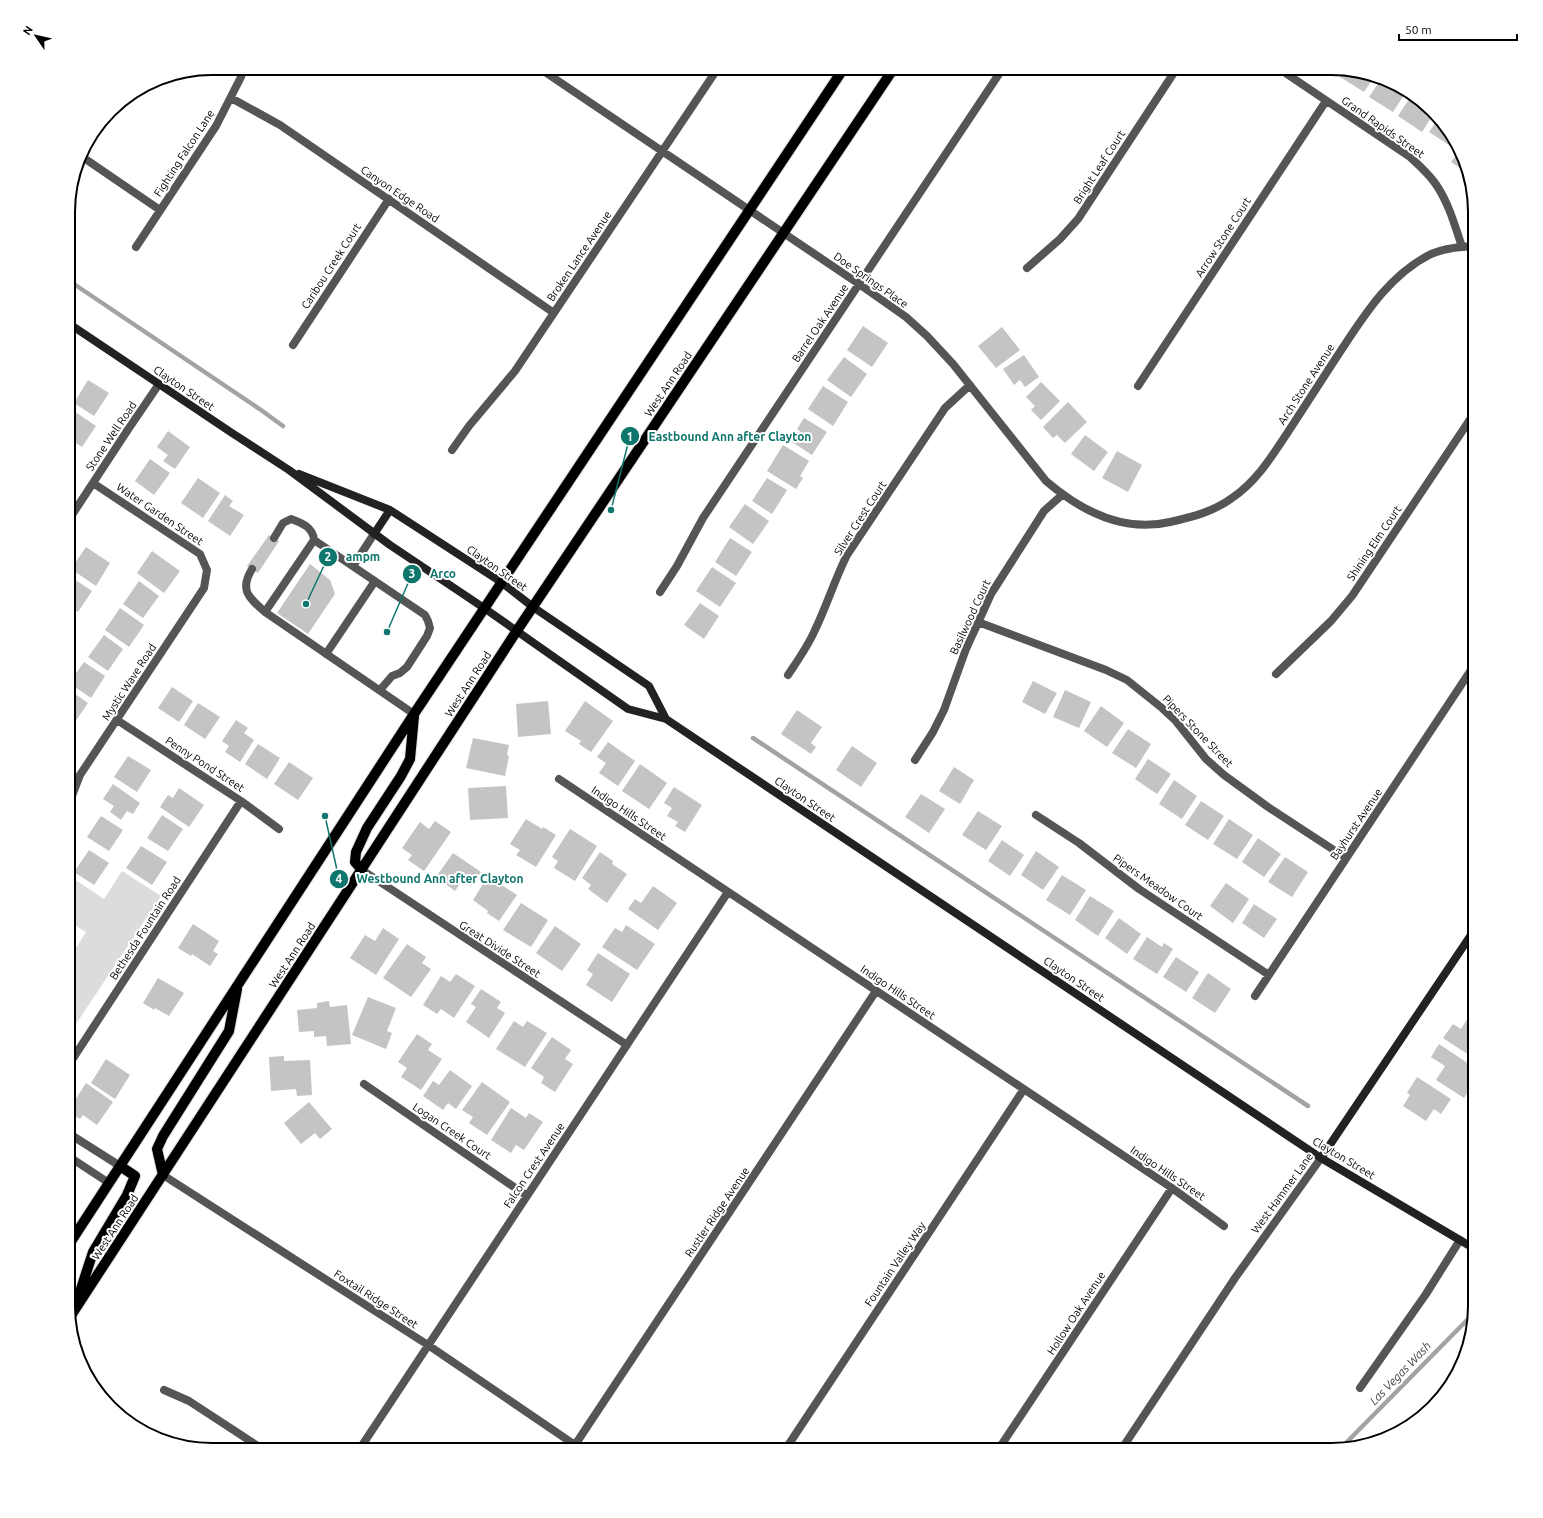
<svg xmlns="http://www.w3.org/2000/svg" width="1543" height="1518" font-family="Ubuntu,sans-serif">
  <rect width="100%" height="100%" fill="#fff"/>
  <path fill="#dcdcdc" d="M122 871 161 896 68 1036V954L76 948 86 932 68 921V875L104 899Z"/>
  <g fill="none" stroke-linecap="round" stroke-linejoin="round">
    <path stroke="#a3a3a3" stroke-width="4.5" d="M68 280 261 410 283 426
      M753 738 1308 1106
      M1341 1448 1474 1313"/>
  </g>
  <path fill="#c4c4c4" d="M1324 68H1339L1334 75Z
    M1345 70 1374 77 1364 92 1340 77Z
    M1381 79 1395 83 1406 92 1393 112 1369 97Z
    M1411 96 1434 113 1422 132 1398 116Z
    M1439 117 1455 143 1452 147 1429 132Z
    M1460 150 1464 157 1467 173 1451 162Z
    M863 326 888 343 872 367 847 350Z
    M1002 327 1020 350 996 368 978 346Z
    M1024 355 1039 377 1025 387 1020 380 1014 385 1003 369Z
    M844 357 867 374 851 397 827 380Z
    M88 380 109 393 94 416 74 403Z
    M1041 382 1060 401 1041 420 1031 410 1035 406 1026 397Z
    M823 386 848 402 833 426 808 409Z
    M1068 402 1087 422 1065 443 1057 435 1053 438 1043 427Z
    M68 407 96 426 82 447 68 438Z
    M804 418 827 432 812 455 792 442 800 431 797 429Z
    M168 431 190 447 175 469 163 461 168 455 157 447Z
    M1085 435 1108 452 1094 471 1071 454Z
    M68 445 76 450 68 462Z
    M783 445 809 461 800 476 803 478 796 489 767 471Z
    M1117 451 1142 465 1128 492 1102 478Z
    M150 459 170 473 154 495 135 481Z
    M198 478 220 493 203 518 181 503Z
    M767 478 787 490 772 514 752 501Z
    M225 495 233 501 229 506 244 515 230 536 208 521Z
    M745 504 769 521 753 544 729 527Z
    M269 535 279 541 258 573 247 566Z
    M730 538 752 552 736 576 715 562Z
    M86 547 110 563 96 586 71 569Z
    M152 551 180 571 164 593 137 573Z
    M310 564 330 580 335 594 308 634 277 613Z
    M712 567 736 583 720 607 696 591Z
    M71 577 92 591 78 612 68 606V581Z
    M139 581 159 596 143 618 123 604Z
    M700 603 719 616 704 639 684 625Z
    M120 608 144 625 129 647 105 630Z
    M104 635 123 649 108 671 88 657Z
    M84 662 105 676 91 698 69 683Z
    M1033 681 1057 693 1045 714 1022 702Z
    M172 687 193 701 179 722 158 708Z
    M68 689 88 703 73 725 68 722Z
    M1065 690 1091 702 1079 728 1053 717Z
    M548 701 551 734 518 737 516 704Z
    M585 701 613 721 591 752 579 744 581 741 565 731Z
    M198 703 220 717 205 739 184 725Z
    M1101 706 1124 723 1107 747 1084 731Z
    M797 710 822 727 811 743 816 747 811 754 781 734Z
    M236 720 248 728 244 733 254 740 240 762 225 752 229 746 222 741Z
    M1128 729 1151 744 1136 768 1112 753Z
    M473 738 509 745 507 755 509 756 505 776 466 768Z
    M608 742 635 761 618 786 599 773 606 763 597 757Z
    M258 744 280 758 267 779 245 764Z
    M852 746 877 763 861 787 836 770Z
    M128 756 151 770 137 792 114 777Z
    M1148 759 1171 774 1157 794 1135 779Z
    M289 762 313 778 298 800 274 784Z
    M640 764 667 783 649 809 622 791Z
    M954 767 974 780 960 804 939 791Z
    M1174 780 1197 796 1182 819 1159 804Z
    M113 784 140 803 133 814 127 811 121 820 110 812 114 806 103 799Z
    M506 786 508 818 470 820 468 788Z
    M674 787 702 805 685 832 675 826 678 822 667 816 672 808 664 803Z
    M179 788 204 805 189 827 160 807 168 795 173 798Z
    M921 794 945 809 929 833 905 817Z
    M1201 801 1224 816 1208 840 1185 825Z
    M978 811 1002 826 986 850 962 835Z
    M162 815 183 829 168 851 147 838Z
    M101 816 123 830 109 851 87 837Z
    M526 819 542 829 543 827 556 835 536 867 516 855 520 850 510 844Z
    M1229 819 1253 835 1237 859 1213 844Z
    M435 821 451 832 424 871 408 860 412 855 402 848 420 822 429 829Z
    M570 829 597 846 575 881 554 868 558 861 552 857Z
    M1258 838 1281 854 1264 877 1242 862Z
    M1002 840 1024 855 1010 876 988 861Z
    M141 846 167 862 152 885 126 868Z
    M89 850 109 863 94 885 74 872Z
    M1036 851 1059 867 1043 890 1021 875Z
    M600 852 613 861 612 864 627 874 607 903 588 889 591 885 582 878Z
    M453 853 481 872 471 886 462 881 455 891 436 877Z
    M1285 857 1308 872 1292 897 1268 882Z
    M1062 875 1086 890 1070 915 1046 900Z
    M488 876 517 895 499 921 487 913 488 911 473 900Z
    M1226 883 1249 899 1233 923 1210 906Z
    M653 886 677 903 658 930 628 909 635 899 641 903Z
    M1090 896 1114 911 1098 936 1075 920Z
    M521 903 548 920 531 947 503 930Z
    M1254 904 1277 919 1264 938 1242 923Z
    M1119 918 1141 934 1127 954 1105 938Z
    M193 924 219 941 213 951 218 954 210 966 192 954 191 956 178 948Z
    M626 925 655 944 637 970 602 947 615 928 622 932Z
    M555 926 581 944 562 971 536 953Z
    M383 928 399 939 376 975 350 958 365 935 375 941Z
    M1147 937 1162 947 1164 943 1173 949 1157 974 1133 959Z
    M407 944 426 957 422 963 431 969 411 997 383 978Z
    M598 953 630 974 612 1002 586 985 593 974 587 970Z
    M1176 957 1199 972 1186 992 1163 977Z
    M1208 973 1231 989 1215 1013 1192 998Z
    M456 974 475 986 454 1018 441 1009 437 1014 423 1005 441 976 450 982Z
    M158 978 184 993 169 1016 155 1008 154 1010 143 1003Z
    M481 989 501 1002 497 1008 505 1013 489 1038 466 1022 476 1007 471 1004Z
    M368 997 396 1008 387 1031 392 1033 386 1049 352 1035Z
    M329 1001 330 1007 347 1005 351 1044 327 1046 326 1036 314 1037V1031L299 1032 297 1010 317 1008V1003Z
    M1469 1016 1475 1020V1059L1443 1038 1453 1024 1461 1029Z
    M514 1021 523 1027 527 1021 547 1033 525 1067 496 1049Z
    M417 1034 432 1044 428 1050 442 1059 421 1090 401 1077 407 1068 398 1062Z
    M552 1037 571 1050 565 1059 573 1064 555 1092 541 1083 544 1077 531 1068Z
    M1439 1044 1475 1068V1081L1464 1098 1436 1080 1445 1066 1431 1057Z
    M284 1056V1061L310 1060 312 1095 297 1096 296 1089 271 1091 269 1057Z
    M106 1059 130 1075 115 1099 91 1083Z
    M450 1070 472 1086 456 1109 448 1103 443 1110 423 1096 433 1081 439 1085Z
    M1417 1077 1451 1099 1441 1114 1434 1109 1426 1121 1403 1106 1410 1095 1407 1093Z
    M482 1082 510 1102 487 1135 469 1123 473 1117 462 1110Z
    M86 1083 113 1102 97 1125 83 1115 80 1119 68 1111Z
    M309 1102 332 1129 320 1139 315 1133 301 1144 284 1123Z
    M511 1108 526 1118 529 1113 543 1122 524 1150 516 1145 511 1153 491 1140Z"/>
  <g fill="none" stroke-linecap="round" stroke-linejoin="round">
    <g stroke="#dbdbdb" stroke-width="12">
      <path id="primary" d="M362 870 355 862 356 852 367 828 401 776 410 759 414 716
        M163 1175 157 1149 163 1136 229 1031 237 989
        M68 1246 414 714 844 68
        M78 1298 93 1252 127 1195 135 1176 120 1166
        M70 1317 516 632 894 68"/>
    </g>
    <path stroke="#555" stroke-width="8" d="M127 431 159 384
      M314 540 425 615 428 621 430 628 427 636 407 667 400 673 392 676 380 690
      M353 566 374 534
      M252 569C239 590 249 598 265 612L414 714
      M265 612 314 540C313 527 302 523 291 519L283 523 274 538
      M326 654 375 581
      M1360 1388 1426 1294 1460 1240"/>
    <path stroke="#555" stroke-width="8" d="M539 68 859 284 906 317 927 336 953 364 1046 481C1081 511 1123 533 1170 522 1192 517 1213 512 1232 498 1257 481 1272 456 1288 432 1304 407 1320 383 1336 358 1362 319 1387 276 1431 254 1445 248 1460 247 1475 246
      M1278 68 1410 157C1420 166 1430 175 1437 186 1449 204 1455 226 1462 247
      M231 98 280 125 554 313
      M81 156 160 210
      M136 247 216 126 241 77 244 68
      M1027 268 1060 239 1078 219 1177 68
      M293 345 389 199
      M1138 386 1326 101
      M452 450 469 426 515 371 718 68
      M68 521 127 431
      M660 592 677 566 703 518 1003 68
      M978 622 1106 670 1127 680 1162 708 1175 720 1206 759 1224 775 1268 807 1346 858
      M1276 674 1331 621 1352 596 1475 412
      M788 675C798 660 808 646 815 630 827 605 835 579 847 555L945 408 970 385
      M117 720 241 801 279 829
      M915 760 933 732 944 710 966 649 991 594 1044 511 1062 495
      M559 779 1172 1188 1224 1226
      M68 806 80 775 204 588 207 570 200 554 93 483
      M1036 815 1079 843 1139 889 1269 975
      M362 870 627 1045
      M1255 996 1475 664
      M68 1066 241 801
      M364 1084 527 1196
      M68 1133 120 1166
      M68 1156 109 1183
      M163 1175 428 1345 575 1445 876 991
      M164 1390 189 1401 264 1450
      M359 1450 728 892
      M785 1450 1024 1089
      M998 1450 1172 1188
      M1121 1450 1235 1278 1321 1158"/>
    <path stroke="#222" stroke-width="8" d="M68 323 232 433 289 470 390 545 484 608 628 709 666 719 1321 1158 1475 1249
      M299 474 390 510 501 582 533 607 649 686 666 719
      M374 534 390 510
      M1321 1158 1475 929"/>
    <use href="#primary" stroke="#000" stroke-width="10"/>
  </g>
  <g text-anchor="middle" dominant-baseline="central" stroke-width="4" stroke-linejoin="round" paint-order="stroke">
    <g font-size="11" fill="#000" stroke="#fff">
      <text transform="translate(1383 127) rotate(35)">Grand Rapids Street</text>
      <text transform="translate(184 153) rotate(-57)">Fighting Falcon Lane</text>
      <text transform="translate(1099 167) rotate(-57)">Bright Leaf Court</text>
      <text transform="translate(400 194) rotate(34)">Canyon Edge Road</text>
      <text transform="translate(1223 237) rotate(-57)">Arrow Stone Court</text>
      <text transform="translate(579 256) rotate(-56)">Broken Lance Avenue</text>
      <text transform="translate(331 266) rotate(-57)">Caribou Creek Court</text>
      <text transform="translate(871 280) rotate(35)">Doe Springs Place</text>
      <text transform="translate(820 323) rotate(-56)">Barrel Oak Avenue</text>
      <text transform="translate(668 384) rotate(-56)">West Ann Road</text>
      <text transform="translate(1306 384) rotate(-57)">Arch Stone Avenue</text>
      <text transform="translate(184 388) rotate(34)">Clayton Street</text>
      <text transform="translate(111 436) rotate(-56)">Stone Well Road</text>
      <text transform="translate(160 514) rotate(34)">Water Garden Street</text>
      <text transform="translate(860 518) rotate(-57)">Silver Crest Court</text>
      <text transform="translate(1374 543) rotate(-56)">Shining Elm Court</text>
      <text transform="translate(497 568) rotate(35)">Clayton Street</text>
      <text transform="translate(970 617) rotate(-65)">Basilwood Court</text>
      <text transform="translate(129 682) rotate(-57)">Mystic Wave Road</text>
      <text transform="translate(468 684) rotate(-57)">West Ann Road</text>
      <text transform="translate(1198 731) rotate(46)">Pipers Stone Street</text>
      <text transform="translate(205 764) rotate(33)">Penny Pond Street</text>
      <text transform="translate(805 799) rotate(34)">Clayton Street</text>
      <text transform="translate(629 813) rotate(34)">Indigo Hills Street</text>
      <text transform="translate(1356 824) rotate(-56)">Bayhurst Avenue</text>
      <text transform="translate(1158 887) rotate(35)">Pipers Meadow Court</text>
      <text transform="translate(145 928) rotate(-57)">Bethesda Fountain Road</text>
      <text transform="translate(500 949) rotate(33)">Great Divide Street</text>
      <text transform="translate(292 955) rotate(-57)">West Ann Road</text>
      <text transform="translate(1074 979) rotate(34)">Clayton Street</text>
      <text transform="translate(898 992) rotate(34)">Indigo Hills Street</text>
      <text transform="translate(452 1131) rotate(34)">Logan Creek Court</text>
      <text transform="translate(1344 1158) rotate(31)">Clayton Street</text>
      <text transform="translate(534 1165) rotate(-56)">Falcon Crest Avenue</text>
      <text transform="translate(1168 1173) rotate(34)">Indigo Hills Street</text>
      <text transform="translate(1282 1193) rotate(-54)">West Hammer Lane</text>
      <text transform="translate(717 1212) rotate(-56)">Rustler Ridge Avenue</text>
      <text transform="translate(115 1227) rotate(-57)">West Ann Road</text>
      <text transform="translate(895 1264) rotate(-56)">Fountain Valley Way</text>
      <text transform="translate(376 1299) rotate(33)">Foxtail Ridge Street</text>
      <text transform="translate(1076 1313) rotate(-57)">Hollow Oak Avenue</text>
    </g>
    <g font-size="12" font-style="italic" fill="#444" stroke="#fff">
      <text transform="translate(1400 1373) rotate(-46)">Las Vegas Wash</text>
    </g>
  </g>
  <path d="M0 0H1543V1518H0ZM212 75H1331A137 137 0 0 1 1468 212V1306A137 137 0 0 1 1331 1443H212A137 137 0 0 1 75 1306V212A137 137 0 0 1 212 75Z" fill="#fff" fill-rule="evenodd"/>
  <path fill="none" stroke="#000" stroke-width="2" d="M212 75H1331A137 137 0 0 1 1468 212V1306A137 137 0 0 1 1331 1443H212A137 137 0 0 1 75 1306V212A137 137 0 0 1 212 75Z"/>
  <path fill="none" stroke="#0f766e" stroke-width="1.5" d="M611 510L630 436M306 604L328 557M387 632L412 574M325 816L339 879"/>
  <g fill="#0f766e" stroke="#fff" stroke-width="1.5">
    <circle cx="611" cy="510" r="4"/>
    <circle cx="306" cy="604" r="4"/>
    <circle cx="387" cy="632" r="4"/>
    <circle cx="325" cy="816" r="4"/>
    <circle cx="630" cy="436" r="10"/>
    <circle cx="328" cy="557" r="10"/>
    <circle cx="412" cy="574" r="10"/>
    <circle cx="339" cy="879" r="10"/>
  </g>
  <g font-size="12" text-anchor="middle" font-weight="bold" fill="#fff">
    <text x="630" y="441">1</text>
    <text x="328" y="561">2</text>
    <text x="412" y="578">3</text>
    <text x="339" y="883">4</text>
  </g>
  <g font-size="12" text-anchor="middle" font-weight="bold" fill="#0f766e" stroke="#fff" stroke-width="4" stroke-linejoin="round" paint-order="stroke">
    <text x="730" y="441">Eastbound Ann after Clayton</text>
    <text x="363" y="561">ampm</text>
    <text x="443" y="578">Arco</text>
    <text x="440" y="883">Westbound Ann after Clayton</text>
  </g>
  <g transform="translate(36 36) rotate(304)" stroke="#ffffff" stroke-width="3" paint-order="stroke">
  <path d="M0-3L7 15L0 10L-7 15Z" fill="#000000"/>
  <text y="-6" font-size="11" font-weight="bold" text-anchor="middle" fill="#000000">N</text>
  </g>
  <path d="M1399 34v6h118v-6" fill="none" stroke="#000000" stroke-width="2"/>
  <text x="1405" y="34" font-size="12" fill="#000000" stroke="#ffffff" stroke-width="3" paint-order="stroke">50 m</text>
</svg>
